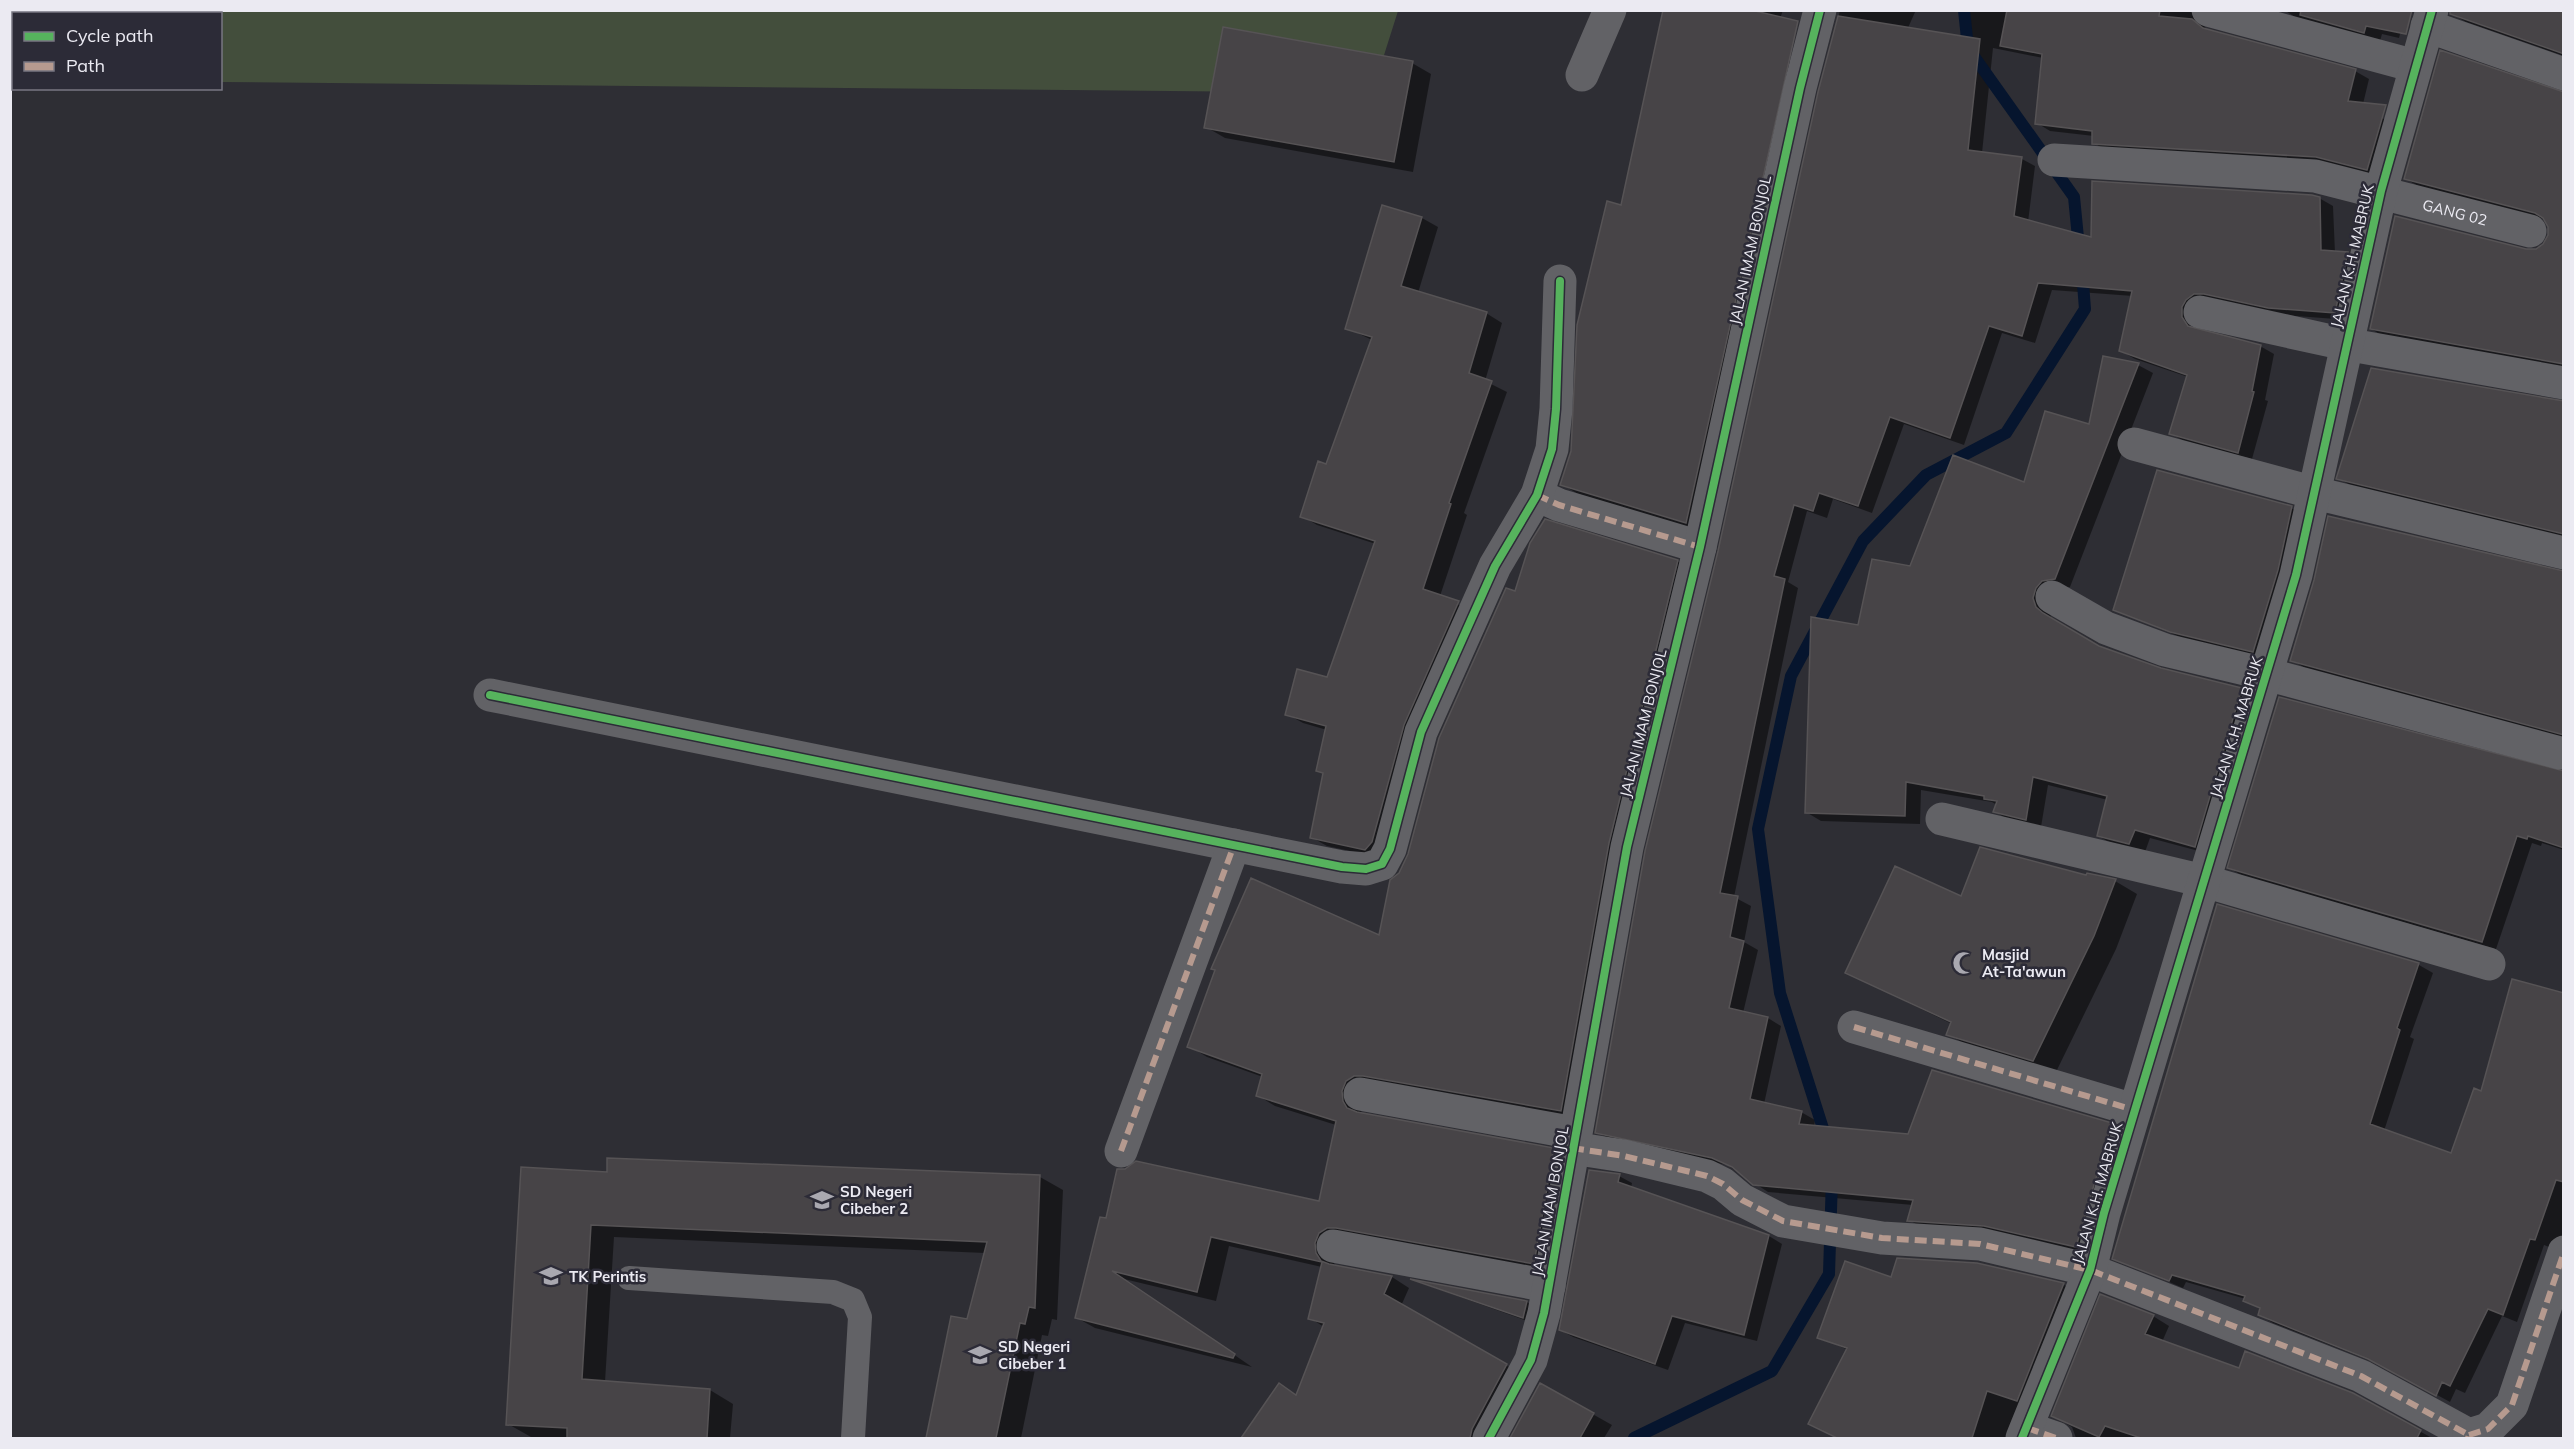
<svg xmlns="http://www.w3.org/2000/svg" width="2574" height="1449" font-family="Mulish,sans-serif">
  <rect width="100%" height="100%" fill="#2e2e34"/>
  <path fill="#434e3c" d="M11 11H1398L1372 93 221 82 220 14H14V80H11Z"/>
  <path fill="#0007" fill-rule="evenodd" d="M1665 10H1783L1769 52 1805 68 1703 532 1578 494 1562 484 1572 451Z
    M1840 10H1916L1907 30 1965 39 1970 10H2205L2203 24 2207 30 2355 71 2369 79 2363 104 2395 127 2381 177 2107 151 2094 143V136L2050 131 2037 123 2043 58 1993 48 1982 153 2022 159 2035 166 2028 222 2092 239 2319 198 2333 206 2335 253 2348 254 2361 261 2349 320 2283 315 2195 326 2198 330 2260 346 2274 354 2265 400 2268 401 2252 459 2184 441 2170 433 2188 377 2135 359 2121 351 2133 296 2052 290 2035 343 2002 333 1964 445 1904 424 1872 513 1833 499 1827 518 1807 511 1788 582 1798 588 1734 897 1751 906 1744 942 1758 950 1743 1013 1768 1018 1781 1026 1764 1104 1801 1112 1815 1120 1814 1127 1909 1136 2111 1124 2125 1132 2090 1254 1923 1228 1909 1220 1913 1205 1768 1192 1727 1165 1611 1140 1597 1132 1720 551Z
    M2284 10H2406L2399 38 2382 34 2380 41 2298 19Z
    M2564 10V56L2466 22 2451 13Z
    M1412 63 1431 74 1413 172 1225 138 1206 127Z
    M2564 93V368L2385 337 2371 329 2525 251 2536 250 2544 246 2549 237V225L2545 219 2420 187 2406 179Z
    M1383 207 1422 218 1438 227 1418 293 1486 313 1502 323 1485 381 1507 392 1464 513 1467 515 1440 596 1474 612 1382 858 1327 846 1311 837 1325 774 1318 770 1327 730 1303 723 1287 714 1328 679 1376 544 1317 525 1302 516 1327 466 1372 340 1347 328Z
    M2138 365 2153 373 2070 587 2058 589 2048 607 2051 617 2058 623 2099 647 2160 670 2242 689 2257 698 2210 854 2150 838 2145 852 2113 844 2098 836 2108 800 2048 785 2041 827 2009 820 1994 811 1997 805 1992 802 1921 790 1920 824 1821 821 1806 812 1859 626 1911 568 2025 484 2091 426Z
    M2564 403V537L2352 486 2338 478Z
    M2291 508 2304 515 2266 658 2185 639 2115 610Z
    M1677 561 1695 572 1579 1121 1359 1101 1362 1115 1553 1150 1571 1160 1552 1273 1332 1254 1335 1267 1392 1277 1409 1288 1401 1306 1525 1376 1491 1438H1243L1279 1385 1297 1396 1324 1327 1310 1318 1322 1267 1229 1246 1216 1301 1124 1279 1252 1367 1095 1328 1077 1318 1107 1220 1320 1202 1336 1125 1275 1106 1257 1095 1263 1077 1207 1057 1189 1046 1380 937 1400 874 1516 592ZM1675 563H1678L1608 850 1606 849Z
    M2564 573V738L2305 668 2292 660Z
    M2564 772V850L2542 843 2541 846 2532 843 2496 949 2243 876 2229 868Z
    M2087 877 2115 881 2137 894 2116 949 2056 1072 1970 1047 1948 1034 1952 1024 1847 973Z
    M2218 906 2419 965 2433 973 2410 1037 2414 1039 2384 1131 2452 1155 2482 1093 2564 995V1245L2551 1241 2549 1247 2544 1245 2517 1322 2502 1316 2465 1393 2456 1389 2450 1402 2384 1366 2273 1323 2260 1315 2261 1310 2246 1299 2186 1282 2183 1288 2114 1258Z
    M608 1173 1040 1177 1063 1190 1057 1320 1052 1319 1048 1336 1042 1335 1021 1438H927L952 1318 968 1321 985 1253 614 1237 605 1382 710 1390 733 1404 730 1438 531 1437 508 1424Z
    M1619 1176 1632 1183 1631 1188 1769 1236 1782 1244 1757 1341 1685 1323 1668 1370 1573 1337 1560 1330Z
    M1977 1264 2064 1285 2076 1291 2011 1438H1839L1822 1430 1848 1350 1819 1337 1892 1279Z
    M1418 1282 1527 1302 1539 1310 1536 1324Z
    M2153 1316 2169 1326 2162 1342 2240 1370 2352 1394 2432 1438H2076L2072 1427 2053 1416Z
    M1541 1385 1612 1425 1604 1438H1512Z"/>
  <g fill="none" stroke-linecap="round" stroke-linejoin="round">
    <path stroke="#06152e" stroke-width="12" d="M1964 10 1968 48 2074 197 2079 248
      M1827 1141 1780 993 1758 829 1791 676 1863 541 1926 475 2006 433 2085 309 2082 271
      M1634 1438 1772 1371 1829 1274 1832 1178"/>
  </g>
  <path fill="#474447" stroke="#565355" stroke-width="1.5" d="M1663 10H1751L1798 21 1686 523 1560 485 1571 451 1577 325 1607 201 1621 205Z
    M2007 10H2160L2159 16 2192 19 2203 28 2356 69 2348 101 2386 105 2367 170 2316 157 2092 144V131L2035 124 2042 54 2000 46Z
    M2301 10H2412L2406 34 2366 26 2364 33 2300 15Z
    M2450 10H2564V54L2450 14Z
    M1838 16 1980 39 1968 150 2022 157 2014 216 2091 237 2092 181 2312 195 2320 197 2321 250 2348 252 2335 313 2268 308 2204 294H2194L2186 300 2182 307V317L2188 326 2261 345 2252 391 2254 392 2238 453 2169 434 2187 375 2119 351 2132 291 2038 283 2022 336 1989 326 1950 438 1890 417 1858 506 1819 493 1813 511 1794 505 1774 576 1785 579 1720 893 1738 896 1730 937 1744 941 1729 1008 1768 1017 1750 1099 1802 1111 1799 1124 1908 1134 1932 1070 2112 1123 2076 1247 1984 1226 1907 1221 1913 1200 1753 1185 1732 1167 1712 1158 1595 1133 1645 851 1718 551 1818 92Z
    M1223 27 1413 61 1394 162 1204 128Z
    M2440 50 2564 92V364L2370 329 2395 216 2526 249H2536L2543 244 2548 235V227L2543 218 2535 213 2404 179Z
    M1382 205 1422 217 1401 286 1487 312 1469 373 1492 381 1449 503 1451 504 1423 589 1459 601 1404 725 1372 842 1365 850 1310 838 1323 773 1316 771 1326 726 1285 715 1297 669 1327 677 1375 541 1300 517 1318 461 1326 464 1372 337 1345 329Z
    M2103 356 2139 363 2055 579 2042 581 2036 588 2033 598 2036 607 2043 613 2099 646 2161 668 2242 688 2195 847 2135 830 2129 844 2097 836 2107 796 2033 777 2026 820 1993 812 1997 801 1984 799V796L1906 782 1905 816 1805 813 1811 617 1858 625 1872 559 1910 566 1953 455 2024 482 2045 411 2089 424Z
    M2371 368 2564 401V534L2336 479Z
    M2157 470 2292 506 2278 570 2253 652 2170 632 2113 610Z
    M2328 516 2564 571V735L2290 661 2314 580Z
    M1545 519 1678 560 1609 843 1561 1111 1363 1076H1354L1346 1081 1342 1091 1343 1101 1347 1108 1357 1112 1554 1148 1534 1264 1336 1228H1327L1319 1233 1315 1243 1316 1253 1321 1261 1329 1264 1392 1276 1384 1294 1507 1364 1472 1429 1470 1438H1241L1279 1383 1296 1395 1324 1323 1308 1319 1322 1262 1211 1237 1197 1292 1112 1271 1235 1354 1233 1358 1075 1318 1100 1217 1106 1218 1117 1169H1125L1136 1161 1319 1201 1336 1121 1256 1096 1262 1074 1187 1047 1215 970 1211 969 1251 878 1379 935 1390 880 1399 873 1408 854 1439 738 1506 588 1515 591 1530 543Z
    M2279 697 2564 771V848L2528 836 2527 839 2517 836 2482 942 2227 868Z
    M1980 847 2086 875 2087 873 2116 879 2094 936 2033 1061 1946 1035 1951 1022 1845 973 1895 866 1961 896Z
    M2217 904 2419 963 2397 1028 2400 1030 2370 1124 2451 1153 2474 1088 2481 1091 2512 979 2564 993V1182L2556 1180 2535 1240 2530 1239 2503 1315 2488 1309 2450 1386 2442 1382 2436 1396 2368 1359 2258 1315 2260 1308 2243 1301 2245 1296 2172 1275 2169 1281 2112 1259Z
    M607 1158 1040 1175 1035 1308 1029 1307 1025 1324 1020 1323 996 1438H926L951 1316 967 1319 987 1242 591 1225 582 1379 710 1389 707 1438H567V1428L506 1425 521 1167 607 1172Z
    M1589 1170 1620 1174 1618 1182 1769 1235 1744 1335 1672 1316 1655 1364 1559 1330Z
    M1897 1258 1977 1263 2064 1283 2017 1401 1987 1391 1972 1438H1837L1808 1424 1847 1348 1817 1338 1845 1261 1891 1277Z
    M1410 1279 1527 1301 1523 1318Z
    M2100 1294 2154 1315 2145 1334 2239 1368 2245 1351 2353 1393 2421 1430 2417 1438H2141L2105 1426 2099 1437 2051 1416Z
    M1540 1383 1594 1413 1580 1438H1510Z"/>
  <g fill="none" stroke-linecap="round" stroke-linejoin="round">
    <path stroke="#626266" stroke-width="24" d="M629 1278 833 1292 853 1300 860 1317 853 1438"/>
    <g stroke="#626266" stroke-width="33">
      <path d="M2208 10 2415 66"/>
      <path d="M2427 26 2564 74"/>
      <path d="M1582 75 1610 10"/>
      <path id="s1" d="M2054 160 2315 176 2530 231"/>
      <path d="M2200 312 2345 344 2564 383"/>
      <path d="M2134 444 2315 493 2564 553"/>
      <path d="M1537 495 1559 505 1700 547"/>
      <path d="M2052 597 2106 628 2165 650 2266 674 2560 753"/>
      <path d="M490 695 1342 867 1366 869 1382 864 1390 849 1421 732 1495 566 1537 495 1552 449 1556 409 1560 281"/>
      <path d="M1942 819 2204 881 2489 964"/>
      <path d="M1854 1027 2134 1110"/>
      <path d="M1360 1094 1575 1133"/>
      <path d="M1572 1148 1624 1156 1707 1176 1723 1184 1742 1200 1783 1221 1882 1238 1980 1244 2090 1270 2361 1376 2469 1435 2468 1438"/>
      <path d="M1121 1151 1234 845"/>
      <path d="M1333 1246 1549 1286"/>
      <path d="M2027 1428 2056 1438"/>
      <path d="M2469 1435 2488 1429 2512 1405 2564 1252"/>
      <path d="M1489 1438 1531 1360 1544 1313 1627 847 1700 547 1800 88 1820 10"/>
      <path d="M2022 1438 2090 1270 2104 1213 2296 575 2381 191 2432 10"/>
    </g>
    <path stroke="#b69a8f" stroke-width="6" stroke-dasharray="12 6" stroke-linecap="butt" d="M1537 495 1559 505 1700 547
      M1854 1027 2134 1110
      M1572 1148 1624 1156 1707 1176 1723 1184 1742 1200 1783 1221 1882 1238 1980 1244 2090 1270 2361 1376 2469 1435 2468 1438
      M1121 1151 1234 845
      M2027 1428 2056 1438
      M2469 1435 2488 1429 2512 1405 2564 1252"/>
    <g stroke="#2c2b37" stroke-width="11">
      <path id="cycleway" d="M490 695 1342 867 1366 869 1382 864 1390 849 1421 732 1495 566 1537 495 1552 449 1556 409 1560 281
        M1489 1438 1531 1360 1544 1313 1627 847 1700 547 1800 88 1820 10
        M2022 1438 2090 1270 2104 1213 2296 575 2381 191 2432 10"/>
    </g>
    <use href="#cycleway" stroke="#56b35d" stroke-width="8"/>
  </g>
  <defs>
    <g id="mosque-bare" transform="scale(1.8)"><path d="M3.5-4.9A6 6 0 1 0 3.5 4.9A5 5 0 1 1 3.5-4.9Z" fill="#a9a8b0" stroke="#2c2b37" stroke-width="2.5" paint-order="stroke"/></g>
    <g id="school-bare" transform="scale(1.8)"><path d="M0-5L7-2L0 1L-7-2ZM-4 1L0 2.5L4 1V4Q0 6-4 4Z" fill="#a9a8b0" stroke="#2c2b37" stroke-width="2.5" paint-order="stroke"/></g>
  </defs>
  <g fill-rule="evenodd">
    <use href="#mosque-bare" x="1964" y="963"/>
    <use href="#school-bare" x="822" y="1200"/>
    <use href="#school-bare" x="551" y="1276"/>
    <use href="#school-bare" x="980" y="1355"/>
  </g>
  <g text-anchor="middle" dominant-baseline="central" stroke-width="5" stroke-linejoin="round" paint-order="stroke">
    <g font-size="15" fill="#ebeaf2" stroke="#2c2b37">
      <text stroke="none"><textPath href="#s1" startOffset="406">GANG 02</textPath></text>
      <text transform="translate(1750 250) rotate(-78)">JALAN IMAM BONJOL</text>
      <text transform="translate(2352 256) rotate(-77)">JALAN K.H. MABRUK</text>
      <text transform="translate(1643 723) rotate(-76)">JALAN IMAM BONJOL</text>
      <text transform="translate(2236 727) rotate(-73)">JALAN K.H. MABRUK</text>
      <text transform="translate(2097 1193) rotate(-74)">JALAN K.H. MABRUK</text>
      <text transform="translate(1550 1201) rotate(-80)">JALAN IMAM BONJOL</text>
    </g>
    <g font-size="15" font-weight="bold" fill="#ebeaf2" stroke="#2c2b37" text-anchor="start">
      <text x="1982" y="954">Masjid<tspan x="1982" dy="17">At-Ta'awun</tspan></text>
      <text x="840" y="1191">SD Negeri<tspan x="840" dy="17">Cibeber 2</tspan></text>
      <text x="569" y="1276">TK Perintis</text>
      <text x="998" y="1346">SD Negeri<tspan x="998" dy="17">Cibeber 1</tspan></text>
    </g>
  </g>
  <rect width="2574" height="1449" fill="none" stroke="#ebeaf2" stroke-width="24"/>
  <rect x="12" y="12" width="210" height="78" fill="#2c2b37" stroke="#787782" stroke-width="1.5"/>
  <rect x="24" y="32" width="30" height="9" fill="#56b35d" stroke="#787782" stroke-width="1.5"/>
  <text x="66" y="42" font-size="18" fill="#ebeaf2">Cycle path</text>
  <rect x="24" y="62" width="30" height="9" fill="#b69a8f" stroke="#787782" stroke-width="1.5"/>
  <text x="66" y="72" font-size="18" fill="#ebeaf2">Path</text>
</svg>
